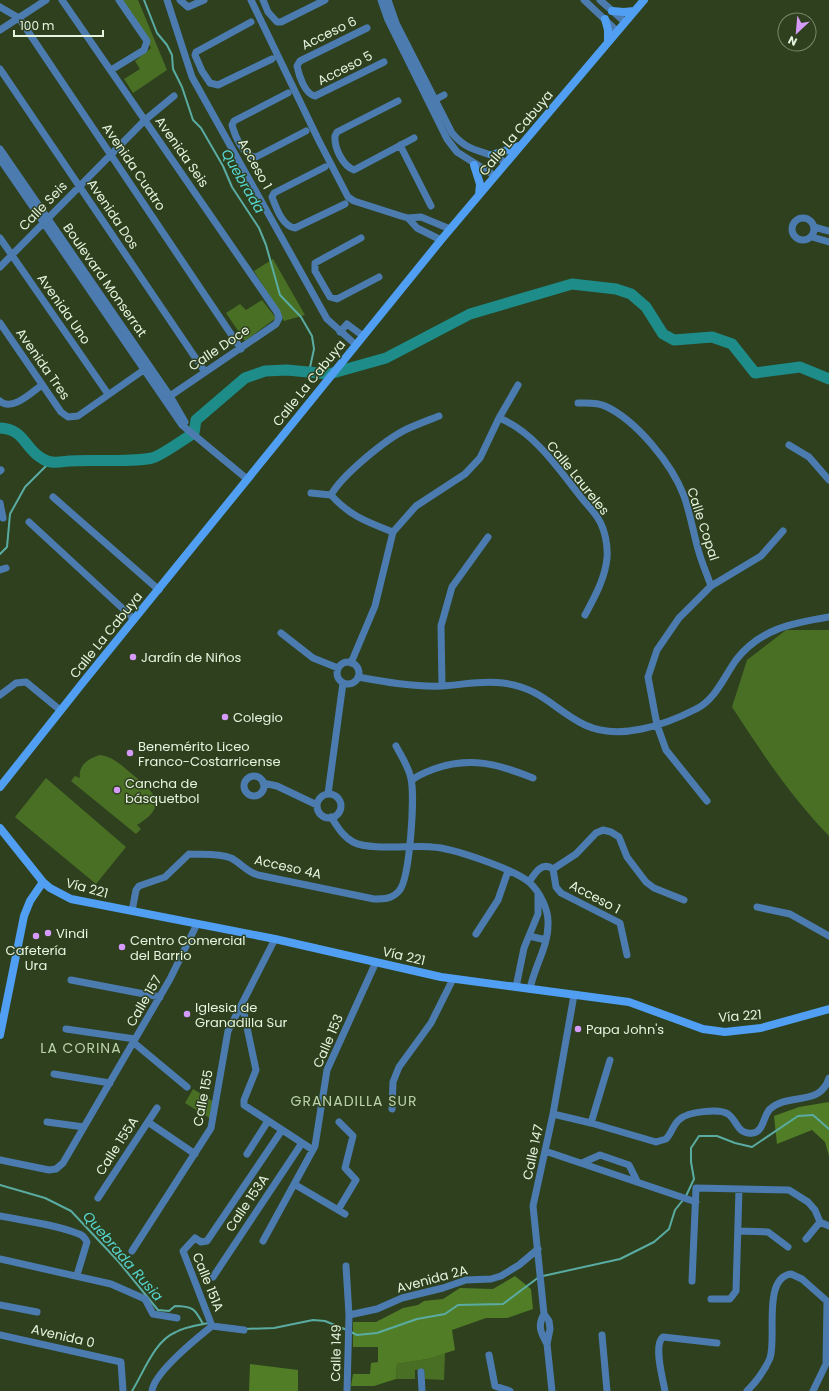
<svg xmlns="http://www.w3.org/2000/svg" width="829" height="1391" font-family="Poppins,sans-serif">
  <rect width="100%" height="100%" fill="#2e401e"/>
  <path fill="#496f24" d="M122 0H138L167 70 133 93 124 79 140 69 135 61 151 48Z
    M273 259 305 315 284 321 254 271Z
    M262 300 276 318 245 341 226 313 240 304 246 310Z
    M786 630H829V836C791 797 762 753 732 707L747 660Z
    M100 755C114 757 122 766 132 774 154 792 170 805 137 825L141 829 136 834 71 781 75 776 80 778C78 765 89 758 100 755Z
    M46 778 126 847 96 884 15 817Z
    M193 1089 214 1102 211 1119 185 1103Z
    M445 1352 444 1380 425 1379 424 1369 415 1370V1379H396L397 1364 427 1359Z"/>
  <path fill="#527d27" d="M829 1102V1156L825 1142 812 1130 777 1144 774 1116 799 1107Z
    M515 1276 531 1289 533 1309 507 1318H486L452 1330 455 1350 427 1359 397 1364 396 1379 374 1386H351L353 1374H370L371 1363 378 1362V1347H353V1322H376L403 1308 418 1305 424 1301 443 1299 460 1288 493 1289Z
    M250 1364 298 1370V1391H249Z"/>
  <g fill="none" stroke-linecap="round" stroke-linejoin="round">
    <path stroke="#5aaca3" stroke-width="2" d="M144 0 157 33 167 45 172 55 173 69 182 87 193 120 201 128 223 166 232 187 259 228 266 245 280 295 301 317 312 336 314 349 309 372
      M0 554 7 547 10 514 25 487 50 462
      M0 1185 45 1198 71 1211 118 1261 158 1310 169 1311 175 1306C193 1306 195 1309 203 1324
      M686 1196 694 1179 691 1162V1148L699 1136H717L735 1143 752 1147 798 1116 813 1115 829 1129
      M543 1276 620 1259 654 1242 669 1229 675 1210 683 1200
      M244 1329 274 1328 313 1320 325 1321 347 1330
      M351 1332 357 1335 377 1333 417 1319 445 1314 458 1305 503 1304 539 1277
      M132 1391C144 1372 154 1341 176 1332 185 1327 198 1325 209 1323"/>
    <path stroke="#1e8d8a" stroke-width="11" d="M0 428C25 429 25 450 43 459 51 464 60 462 69 461 95 459 128 463 152 458 161 456 184 439 194 433L196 420 245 378 265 371 287 370 329 374 386 358 470 314 572 284 616 289 631 294 646 307 663 334 674 340 712 337 732 344 755 373 800 367 829 379"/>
    <path stroke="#4c7bb0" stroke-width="7" d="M62 0 277 312 279 318 276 324 170 396
      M167 0 192 77 327 319 356 345
      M180 0 188 7 204 0
      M251 0 319 141 348 197 354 201 401 216 408 218 421 217 450 229
      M263 0 268 12 277 22H281L325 0
      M381 0 388 20 447 139 457 152 495 176
      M388 0 396 23 452 133C471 156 486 148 506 163
      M584 0 617 31
      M600 0 625 22
      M0 7 19 18 241 349
      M251 22 196 52 195 55 202 71 210 83 218 85 272 59
      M367 28 300 61 297 66C299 76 305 94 315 96L384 62
      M0 30 46 0
      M0 69 205 372
      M111 70 144 50 147 41 119 0
      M288 93 234 121 232 125C235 136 243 156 256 157L306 131
      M398 101 337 132 335 136C334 148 343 166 354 170L414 138
      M431 102 444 95
      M400 145 431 206
      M0 149 170 396 185 422
      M0 159 182 425 247 479
      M325 167 274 193 272 197C276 207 282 226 295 228L345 204
      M792 229a11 11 0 1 1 22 0a11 11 0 1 1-22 0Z
      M408 218 417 228 441 240
      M814 227 829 231
      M812 237 829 242
      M0 238 108 394
      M361 238 315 263V271L330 297 337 299 379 277
      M0 267 145 120 174 96
      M0 323 61 412 68 417 78 416 148 367
      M340 332 347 324 363 336
      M0 401C12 412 32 392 42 385
      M578 403C586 403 597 402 605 406 636 420 672 464 684 496 690 513 693 531 698 549 701 561 707 574 711 586
      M499 418C533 431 558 468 580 496 586 504 594 511 599 520 605 530 608 546 607 558 605 579 594 598 585 615
      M789 445 809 457 829 480
      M0 471 1 470
      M311 493 331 495C350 516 367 522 393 532
      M331 495C342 475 386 439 407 429 418 424 429 420 439 416
      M53 497 159 590
      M0 503 3 518
      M29 522 134 619
      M0 570 6 568
      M281 633 313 658 338 668
      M337 673a11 11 0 1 1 22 0a11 11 0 1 1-22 0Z
      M351 663 375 606 393 532 416 506 465 474 480 458 499 418 518 385
      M358 677C385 682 414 687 442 686 462 685 482 680 503 683 542 688 554 710 585 725 619 741 665 725 696 709 715 700 724 677 736 660 760 629 792 623 829 617
      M442 686 441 626 452 587 488 537
      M0 695 16 683 26 682 60 710
      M244 786a10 10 0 1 1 20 0a10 10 0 1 1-20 0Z
      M412 780C418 775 426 772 434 769 470 756 498 764 533 778
      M263 783 277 786 317 805
      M328 794 343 683
      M317 806a12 12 0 1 1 24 0a12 12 0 1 1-24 0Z
      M707 801 666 750 657 725 648 677 657 650 679 618 711 586 761 556 783 531
      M331 817C337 826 343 837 353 842 371 851 411 845 432 847 453 848 513 869 529 882 540 892 549 910 548 925 548 947 534 967 530 989
      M553 869 576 854 596 833 603 830 611 832 619 837 627 857 646 882 654 888 684 900
      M529 882C535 873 542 861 553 869L556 887 561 893 620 923 627 955
      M757 907 790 914 829 936
      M132 911 136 890 139 886 165 877 189 854C202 855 218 853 231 858 241 863 247 872 258 875L374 899C384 899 392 899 399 891 410 879 415 796 411 779 409 767 401 756 396 746
      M476 934 498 900 508 871
      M529 936 546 940
      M71 980 160 997
      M516 987 524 948 538 914V894
      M242 1004 256 1070 244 1100V1105L313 1150
      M66 1029 135 1039
      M133 1042 187 1087
      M54 1074 110 1083
      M392 1109 393 1082 399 1067 431 1023 453 979
      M553 1114 591 1123 656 1142 666 1139C672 1133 673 1124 680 1119 688 1112 719 1108 728 1114 738 1121 737 1135 753 1133 764 1131 763 1116 770 1109 789 1092 820 1107 829 1078
      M47 1122 84 1127
      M148 1122 195 1154
      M591 1123 610 1060
      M545 1151 696 1202
      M247 1154 268 1121
      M0 1160 49 1170 56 1169 63 1163 170 979 197 924
      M582 1163 600 1155 629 1165 637 1181
      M294 1184 345 1214
      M98 1198 157 1108
      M338 1210 356 1180 345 1168 353 1136 339 1122
      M0 1216C25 1221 55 1224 79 1234 83 1235 85 1238 87 1242L77 1275
      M738 1231 768 1232 788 1247
      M806 1239 820 1222 829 1226
      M263 1241 315 1146 327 1070 376 962
      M132 1251 211 1128 228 1031 275 939
      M0 1259 111 1284 145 1299 153 1314 177 1318
      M346 1266 349 1315 347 1391
      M213 1277 302 1143
      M692 1281 696 1188 789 1190 808 1202 815 1210 820 1222
      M711 1299H730L736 1291 739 1189
      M0 1305 37 1312
      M544 1314 533 1206 553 1114 574 995
      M544 1314 549 1321 550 1329 547 1344 552 1391
      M544 1314C537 1326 541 1333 547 1344
      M349 1315 377 1309 402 1298 443 1288 466 1280 491 1279 501 1276 519 1265 538 1249
      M212 1326 244 1330
      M0 1335 121 1362 123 1391
      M602 1335 607 1391
      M489 1355 495 1386 510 1391
      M421 1372 422 1391
      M152 1391C154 1373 197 1338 212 1326L183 1251 195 1238 201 1242 207 1241 282 1130
      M665 1391C663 1379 653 1345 663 1337L717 1343
      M747 1391C756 1382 765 1370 770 1358 777 1338 762 1278 791 1274L802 1279 829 1303
      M813 1391 826 1364 827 1302"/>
    <path stroke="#509ff3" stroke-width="8" d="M612 11 624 12 634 11
      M605 19 608 30V42
      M492 155 519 146
      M474 165 480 184 479 195
      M0 787 84 681 441 240 644 0
      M0 828 43 882 50 888 71 899 275 939 441 977 629 1002 703 1029 725 1032 761 1028 829 1009
      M0 1035 24 916 30 901 43 882"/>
  </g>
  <g fill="#d69bf9" stroke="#2e401e" stroke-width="1.5">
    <circle cx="133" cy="657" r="4"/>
    <circle cx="225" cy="717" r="4"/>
    <circle cx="130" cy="753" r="4"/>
    <circle cx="117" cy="790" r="4"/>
    <circle cx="48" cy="933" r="4"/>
    <circle cx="36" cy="936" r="4"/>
    <circle cx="122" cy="947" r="4"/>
    <circle cx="187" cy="1014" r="4"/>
    <circle cx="578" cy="1029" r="4"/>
  </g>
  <g text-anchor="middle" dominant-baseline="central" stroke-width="3" stroke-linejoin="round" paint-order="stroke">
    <g font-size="13" fill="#e6f3de" stroke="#2e401e">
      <text transform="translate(329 33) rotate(-26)">Acceso 6</text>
      <text transform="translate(345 68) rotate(-27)">Acceso 5</text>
      <text transform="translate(516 133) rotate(-50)">Calle La Cabuya</text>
      <text transform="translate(182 152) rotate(55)">Avenida Seis</text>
      <text transform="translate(255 164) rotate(61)">Acceso 1</text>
      <text transform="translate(134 167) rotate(56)">Avenida Cuatro</text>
      <text transform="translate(43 206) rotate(-46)">Calle Seis</text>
      <text transform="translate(113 214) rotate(56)">Avenida Dos</text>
      <text transform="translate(105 280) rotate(55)">Boulevard Monserrat</text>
      <text transform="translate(64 309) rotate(55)">Avenida Uno</text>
      <text transform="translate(219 348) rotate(-34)">Calle Doce</text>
      <text transform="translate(43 364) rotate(55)">Avenida Tres</text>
      <text transform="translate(309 383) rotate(-51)">Calle La Cabuya</text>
      <text transform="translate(578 478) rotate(51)">Calle Laureles</text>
      <text transform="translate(703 524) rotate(72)">Calle Copal</text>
      <text transform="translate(106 635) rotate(-51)">Calle La Cabuya</text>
      <text transform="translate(288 867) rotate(13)">Acceso 4A</text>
      <text transform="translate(87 888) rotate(15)">Vía 221</text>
      <text transform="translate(595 897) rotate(28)">Acceso 1</text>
      <text transform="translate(404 956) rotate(13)">Vía 221</text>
      <text transform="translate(144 1001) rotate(-60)">Calle 157</text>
      <text transform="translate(740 1016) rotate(-4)">Vía 221</text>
      <text transform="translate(328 1041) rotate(-67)">Calle 153</text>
      <text transform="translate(203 1098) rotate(-79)">Calle 155</text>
      <text transform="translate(117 1146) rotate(-57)">Calle 155A</text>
      <text transform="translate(533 1152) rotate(-78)">Calle 147</text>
      <text transform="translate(247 1203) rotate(-56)">Calle 153A</text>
      <text transform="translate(432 1279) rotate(-15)">Avenida 2A</text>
      <text transform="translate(208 1282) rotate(68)">Calle 151A</text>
      <text transform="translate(63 1336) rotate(13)">Avenida 0</text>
      <text transform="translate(336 1353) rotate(-89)">Calle 149</text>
    </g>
    <g font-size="13" fill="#e6f3de" stroke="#2e401e" text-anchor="start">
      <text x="141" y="657">Jardín de Niños</text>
      <text x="233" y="717">Colegio</text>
      <text x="138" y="746">Benemérito Liceo<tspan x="138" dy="15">Franco-Costarricense</tspan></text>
      <text x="125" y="783">Cancha de<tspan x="125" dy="15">básquetbol</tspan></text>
      <text x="56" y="933">Vindi</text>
      <text x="130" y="940">Centro Comercial<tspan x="130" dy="15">del Barrio</tspan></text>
      <text x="36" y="950" text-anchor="middle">Cafetería<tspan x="36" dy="15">Ura</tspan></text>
      <text x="195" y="1007">Iglesia de<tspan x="195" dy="15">Granadilla Sur</tspan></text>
      <text x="586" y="1029">Papa John's</text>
    </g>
    <g font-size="14" font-style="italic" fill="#56d5d1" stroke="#2e401e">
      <text transform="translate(243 181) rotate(60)">Quebrada</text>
      <text transform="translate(123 1256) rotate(49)">Quebrada Rusia</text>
    </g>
    <g font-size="14" letter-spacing="1" fill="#bbd2aa" stroke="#2e401e">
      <text x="81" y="1048">LA CORINA</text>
      <text x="354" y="1101">GRANADILLA SUR</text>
    </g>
  </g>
  <g transform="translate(797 32) rotate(206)"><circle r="19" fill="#2e401e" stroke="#78886b"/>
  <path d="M0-3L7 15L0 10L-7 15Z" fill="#d69bf9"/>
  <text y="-6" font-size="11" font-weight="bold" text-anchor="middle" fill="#e6f3de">N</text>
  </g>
  <path d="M14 30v6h89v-6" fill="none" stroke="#e6f3de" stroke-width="2"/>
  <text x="20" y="30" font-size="12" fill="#e6f3de" stroke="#2e401e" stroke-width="3" paint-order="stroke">100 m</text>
</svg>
